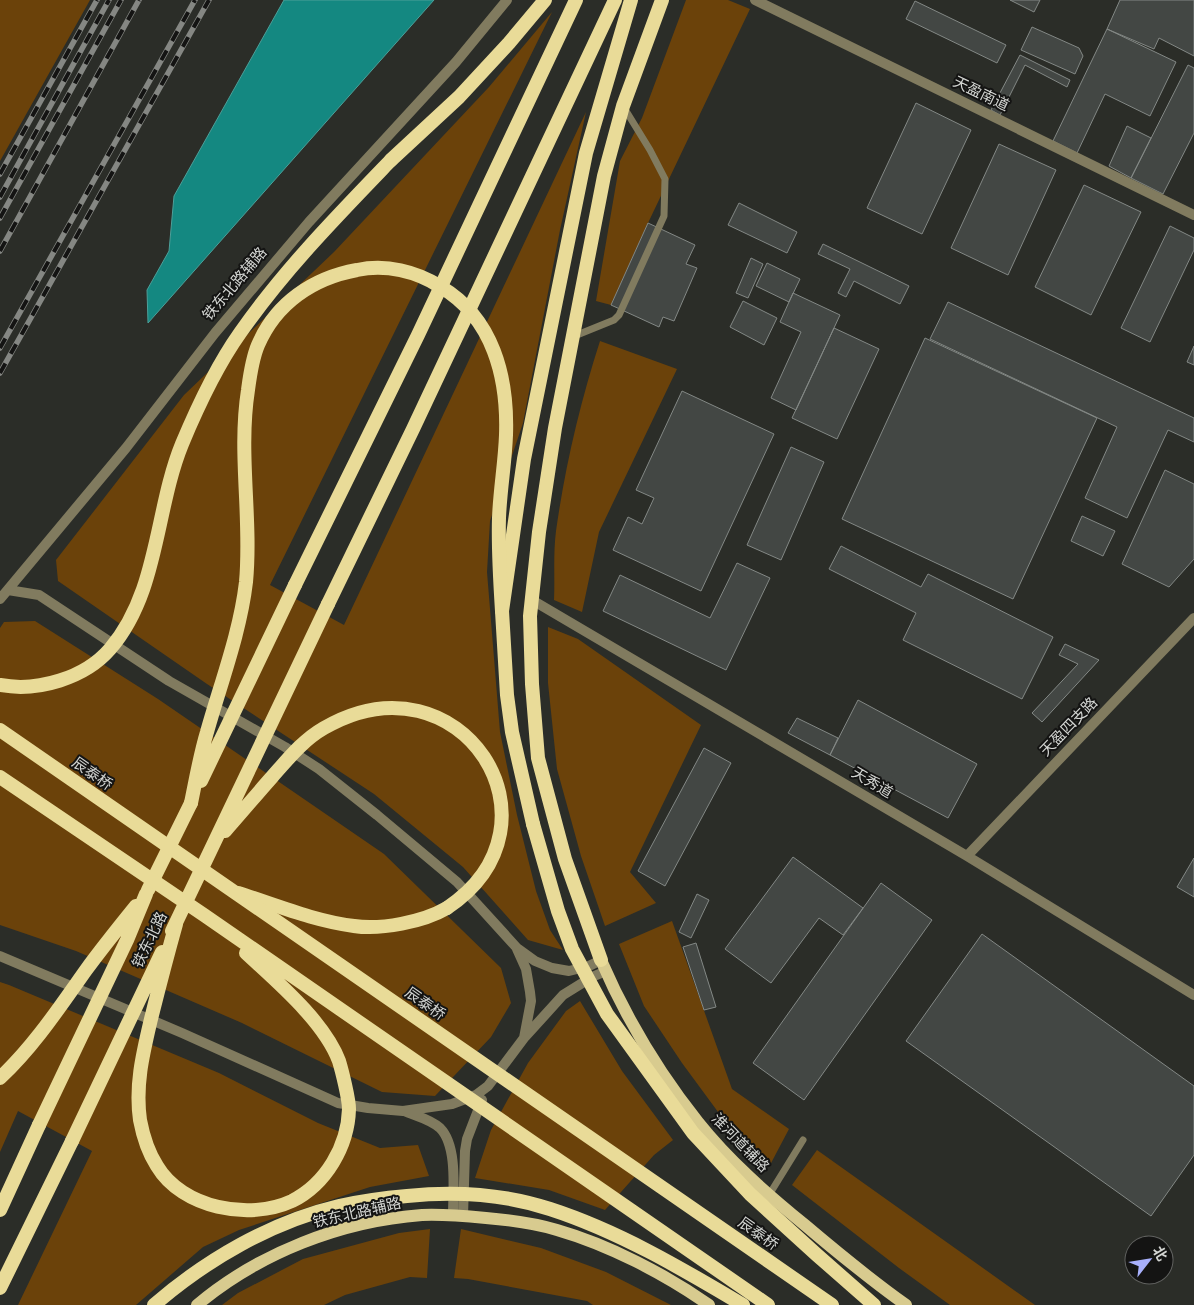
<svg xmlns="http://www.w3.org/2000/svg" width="1194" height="1305" font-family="'Sofia Sans Condensed','Noto Sans SC',sans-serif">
  <rect width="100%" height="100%" fill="#2b2d28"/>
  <path fill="#6b420a" d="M0 0H90L0 161Z
    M686 0H728L750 9 648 223 611 305 596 301 620 161 642 118Z
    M552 12 270 585 344 625 586 112 560 230 523 423 490 521 487 572 500 732 517 815 536 891 550 930 563 950 528 940 463 867 374 794 207 684 58 581 56 560 184 395 334 252 489 87Z
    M600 341 677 369 599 532 582 612 554 600C555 578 553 554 556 531 565 467 580 403 600 341Z
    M35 621 158 699 384 854 501 968 511 1003 491 1037 435 1096 382 1092 242 1023 76 951 0 925V628L4 622Z
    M548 627 578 639 701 725 630 872 656 903 605 926 581 856 557 769 548 683Z
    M672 921 732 1089 789 1129 770 1165 721 1116 682 1063 644 1006 619 944Z
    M0 982 9 985 219 1073 318 1123 380 1148 418 1145 429 1176 370 1187 239 1230 203 1247 136 1305H18L92 1151 18 1111 0 1152Z
    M580 1001 622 1071 673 1140 654 1155 605 1210 549 1190 475 1178 491 1130 528 1063 566 1011Z
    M817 1150 1035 1305H950L899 1268 792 1185Z
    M430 1229 427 1278 410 1277 345 1295 324 1305H222L238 1293 303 1259 399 1233Z
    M461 1229 541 1248 606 1272 671 1305H593L587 1301 468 1279 454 1278Z"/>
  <path fill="#148881" stroke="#4d9f99" d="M284 0H434L148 323 147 290 169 251 174 196Z"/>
  <path fill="#434744" stroke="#838885" d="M1010 0H1040L1034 12Z
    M1120 0H1194V56L1159 38 1154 49 1107 29Z
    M915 1 1006 45 997 63 906 19Z
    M1032 27 1079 48 1083 56 1075 74 1021 50Z
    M1107 29 1176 62 1150 116 1105 94 1077 153 1053 141Z
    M1020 55 1070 80 1067 87 1025 65 1000 115 991 110Z
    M1188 65 1194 68V133L1163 194 1131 178Z
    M916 103 971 130 922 234 867 208Z
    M1127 126 1151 138 1131 178 1109 166Z
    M999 144 1056 170 1008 275 951 248Z
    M1084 185 1141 212 1091 315 1035 287Z
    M739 203 797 232 787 253 728 225Z
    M648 223 695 245 686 264 697 268 674 321 663 317 659 327 611 305Z
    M1170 226 1194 238V250L1150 342 1121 328Z
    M823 244 909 286 900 304 854 281 846 297 838 293 850 269 818 254Z
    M751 258 763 264 748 298 736 293Z
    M767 263 800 279 789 302 756 286Z
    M793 293 840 315 796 410 771 398 801 332 780 322Z
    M743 301 777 318 764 345 730 327Z
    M948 302 1194 418V442L1168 430 1127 518 1085 498 1117 427 930 339Z
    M834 328 879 349 837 439 792 418Z
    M925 338 1097 418 1013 599 842 519Z
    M1194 346V365L1187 362Z
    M682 391 774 434 701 591 613 550 628 517 642 524 654 498 636 490Z
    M791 447 824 462 781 560 747 545Z
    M1165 470 1194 484V559L1169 587 1122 564Z
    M1082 516 1115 531 1103 556 1071 541Z
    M841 546 921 587 928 574 1053 637 1022 699 903 640 916 613 829 569Z
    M737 563 770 578 726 670 603 611 620 575 710 618Z
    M1065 644 1099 660 1042 722 1032 713 1078 664 1059 655Z
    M858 700 977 764 948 818 830 755Z
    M797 718 838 738 830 755 788 733Z
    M704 748 731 763 665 886 638 871Z
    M793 857 863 908 843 935 819 918 771 983 725 949Z
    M1194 858V897L1177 887Z
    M881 883 932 920 804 1100 753 1063Z
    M697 894 709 900 691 938 679 932Z
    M982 934 1194 1086V1155L1151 1216 906 1041Z
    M696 943 716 1007 704 1010 683 947Z"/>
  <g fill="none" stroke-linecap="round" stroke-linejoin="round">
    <path stroke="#817b5f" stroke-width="7" d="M572 337 614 320 619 315 664 216 665 179 650 150 623 106
      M769 1195 803 1140"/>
    <path stroke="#817b5f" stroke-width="10" d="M755 0 1194 215"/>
    <path stroke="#817b5f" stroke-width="10" d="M8 590 39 595 169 681 285 747 319 769 377 815 457 882 517 948 535 961 552 968 569 971 589 966 601 960
      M0 599 126 448 215 333 309 222 456 62 507 0
      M532 600 967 856 1194 995
      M967 856 1194 618
      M0 956 182 1033 338 1103 368 1108 403 1111 452 1104 476 1095 488 1086 524 1038 531 1001 530 992 526 969 517 949
      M525 1037 563 995 592 977 606 971
      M404 1111C416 1116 430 1119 440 1128 458 1146 453 1191 453 1215
      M463 1216 465 1151 467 1139 482 1100"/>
    <path stroke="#d8cb8f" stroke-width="12" d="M601 960C626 1018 659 1073 698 1122 729 1161 767 1194 805 1225 838 1253 871 1280 906 1305
      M197 1305C259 1253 341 1221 422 1215 444 1214 465 1216 486 1218 510 1220 534 1223 557 1230 609 1245 665 1274 709 1305"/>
    <path stroke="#e9db98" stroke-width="14" d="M391 160 459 97 509 43 545 0
      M295 585 418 335 576 0
      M328 604 413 429 615 0
      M533 824 512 732 507 695 502 611 524 459 586 153 631 0
      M148 890 191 803
      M238 893C276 905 314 921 354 926 381 930 423 922 447 908
      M601 960 565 859 538 758 532 684 530 616 539 532 555 428 604 176 623 106 662 0
      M0 1210 39 1125
      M0 1288 72 1141"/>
    <g stroke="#858783" stroke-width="5.5">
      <path id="rail" d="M0 174 97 0
        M0 197 109 0
        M0 218 121 0
        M0 251 139 0
        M0 348 195 0
        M0 373 209 0"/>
    </g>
    <use href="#rail" stroke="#141413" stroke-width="4" stroke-dasharray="11" stroke-linecap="butt"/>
    <path stroke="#e9db98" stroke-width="14" d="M0 685C38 692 85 678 110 649 159 592 155 510 182 444 197 408 218 364 240 333 284 270 338 215 391 160
      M0 730 832 1305
      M0 777 204 915 768 1305
      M201 781 295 585
      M191 803C196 779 200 755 207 732 221 682 240 633 246 582 252 518 238 454 248 390 250 375 252 359 258 345 276 303 313 278 357 270 386 264 416 271 441 287 493 318 508 377 506 435 505 463 500 490 499 518 498 549 500 580 502 611
      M533 824 558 911 572 949 607 1014 693 1133 750 1194 817 1255 874 1305
      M225 831C241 813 256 795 272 777 288 759 303 740 324 728 460 649 573 824 447 908
      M176 924C167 956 159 987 151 1019 143 1053 135 1085 140 1120 143 1136 148 1152 157 1166 182 1208 249 1221 292 1201 326 1184 348 1146 349 1109 349 1099 342 1071 339 1061 324 1021 276 981 246 953
      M172 931 328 604
      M0 1078C34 1046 59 1008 86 970 102 948 119 927 136 906
      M39 1125 127 940 146 894
      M72 1141 162 952
      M154 1305C206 1260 271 1222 339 1206 362 1201 384 1198 407 1196 454 1191 504 1194 550 1209 618 1231 681 1268 743 1305"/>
  </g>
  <g text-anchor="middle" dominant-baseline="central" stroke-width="4" stroke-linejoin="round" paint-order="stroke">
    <g font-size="15" fill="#d3d5d2" stroke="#141413">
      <text transform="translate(981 94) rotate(26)">天盈南道</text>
      <text transform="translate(235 284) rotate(-50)">铁东北路辅路</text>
      <text transform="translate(1069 727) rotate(-46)">天盈四支路</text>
      <text transform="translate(92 774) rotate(35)">辰泰桥</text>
      <text transform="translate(872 783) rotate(31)">天秀道</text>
      <text transform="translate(150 940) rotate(-64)">铁东北路</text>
      <text transform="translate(425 1004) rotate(35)">辰泰桥</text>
      <text transform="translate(740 1143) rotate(46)">淮河道辅路</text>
      <text transform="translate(357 1213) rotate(-13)">铁东北路辅路</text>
      <text transform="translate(758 1234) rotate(35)">辰泰桥</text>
    </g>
  </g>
  <g transform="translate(1149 1260) rotate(59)"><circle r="24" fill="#141413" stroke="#60615f"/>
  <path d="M0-4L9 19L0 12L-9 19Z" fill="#a8b0fc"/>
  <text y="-8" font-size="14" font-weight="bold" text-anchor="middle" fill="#d3d5d2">北</text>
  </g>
</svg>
